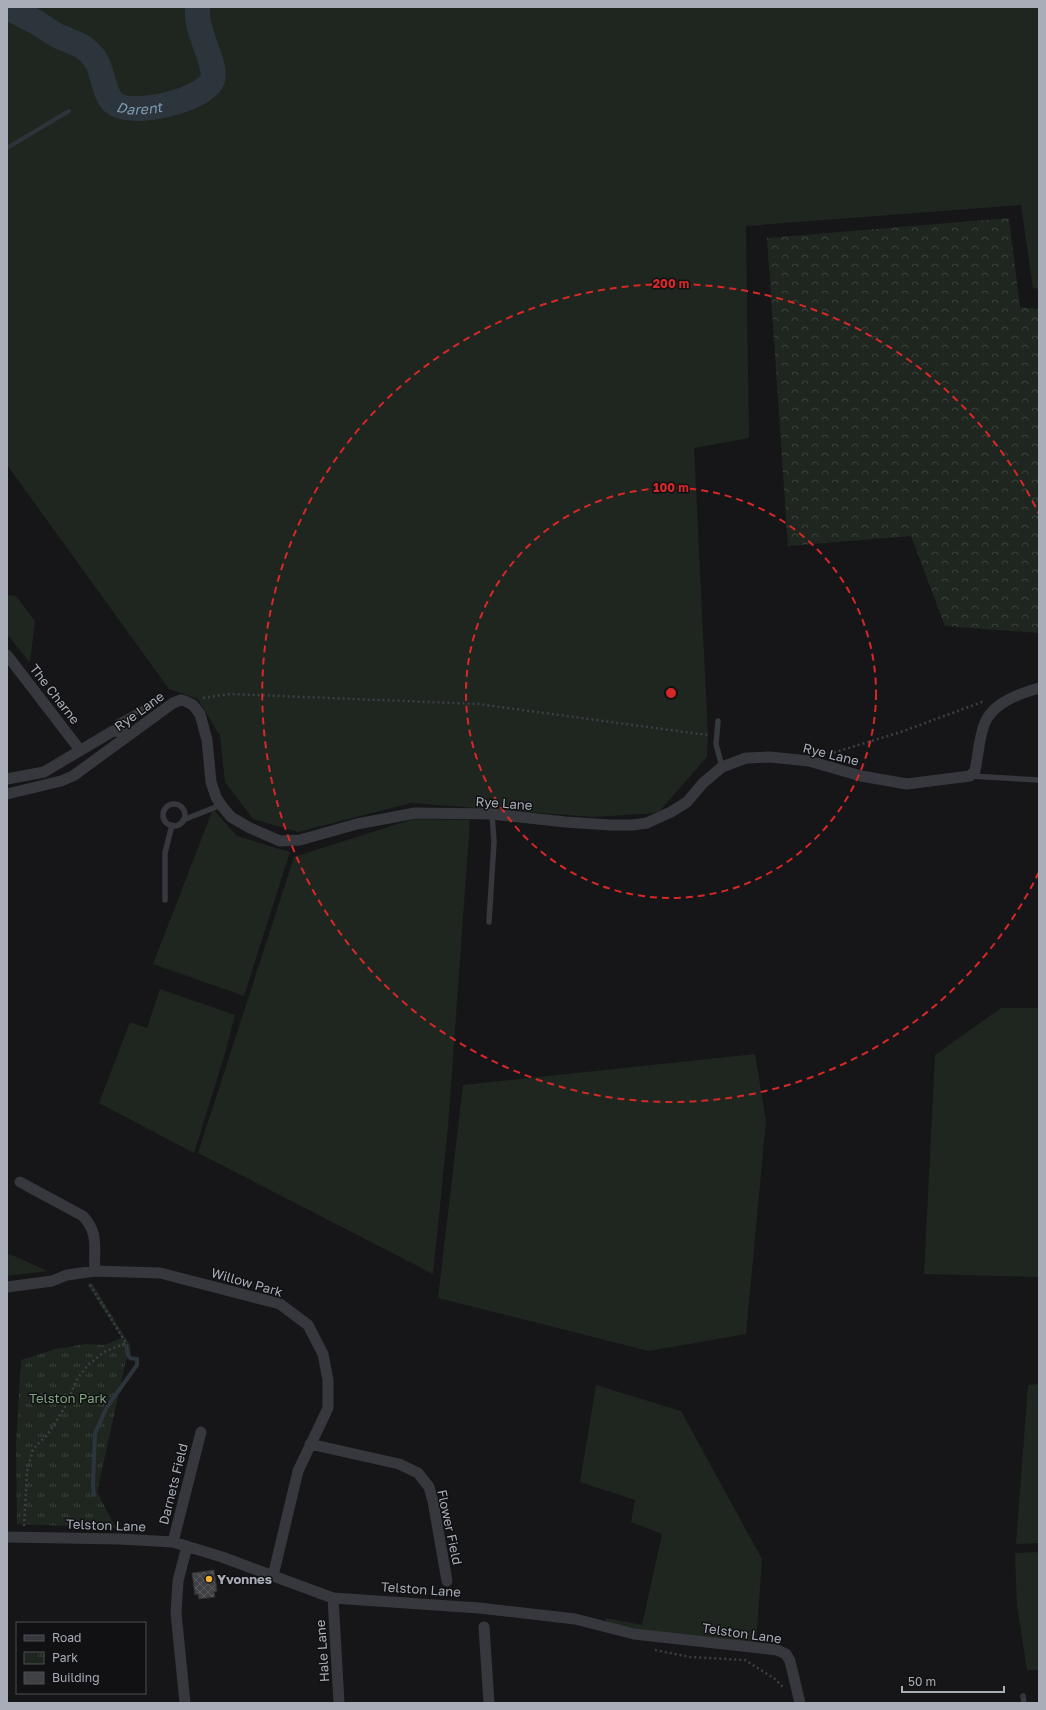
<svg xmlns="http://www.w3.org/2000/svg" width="1046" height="1710" font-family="'Golos Text',sans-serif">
  <defs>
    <pattern id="forest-crowns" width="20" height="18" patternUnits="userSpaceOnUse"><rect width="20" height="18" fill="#1e261f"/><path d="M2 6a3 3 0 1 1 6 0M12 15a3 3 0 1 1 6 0" fill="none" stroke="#3c433d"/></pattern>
    <pattern id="park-tufts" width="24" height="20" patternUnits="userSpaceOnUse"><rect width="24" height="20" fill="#1e261f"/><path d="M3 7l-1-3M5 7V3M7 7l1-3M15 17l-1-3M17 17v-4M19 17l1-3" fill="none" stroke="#3c433d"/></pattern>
    <pattern id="building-cross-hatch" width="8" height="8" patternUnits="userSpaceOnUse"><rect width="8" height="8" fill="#404145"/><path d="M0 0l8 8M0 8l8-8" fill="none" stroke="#595a5e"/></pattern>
  </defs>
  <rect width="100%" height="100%" fill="#161618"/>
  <path fill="#1e261f" d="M7 7H1039V289L1033 288 1021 205 746 226 749 438 694 448 708 735 707 757 658 813 594 817 411 803 298 832 253 819 225 782 220 736 198 699 169 689 7 465Z
    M7 595 16 596 35 621 30 663 7 634Z
    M213 809 237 836 290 852 244 996 153 964Z
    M413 819 470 820 448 1127 433 1274 198 1153 294 857Z
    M160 989 235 1015 224 1057 194 1153 99 1103 130 1022 147 1028Z
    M1001 1008H1039V1277L924 1274 935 1055Z
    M755 1054 766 1121 746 1334 649 1351 438 1298 463 1085Z
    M7 1253 48 1271 7 1276Z
    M1039 1384V1543L1016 1544 1028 1385Z
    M596 1385 681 1411 762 1559 756 1644 605 1625 606 1618 642 1625 662 1534 631 1522 635 1500 580 1482Z
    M1039 1552V1670H1027L1017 1605 1015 1553Z"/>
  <path fill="url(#forest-crowns)" d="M1009 218 1020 307 1039 309V633L945 626 911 536 788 546 767 238Z"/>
  <path fill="url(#park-tufts)" d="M92 1283 130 1345 131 1354 126 1360 123 1374 97 1492 116 1528 17 1524 16 1444 21 1360 56 1349 86 1344 104 1345 122 1338 87 1284Z"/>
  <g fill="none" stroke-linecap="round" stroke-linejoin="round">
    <path stroke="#2c353c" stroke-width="4" d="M7 148 69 111
      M94 1495 93 1486 95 1433 107 1407 137 1365V1359L130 1358 128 1355 127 1348"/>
    <path stroke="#2c353c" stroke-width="25" id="s1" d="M7 7C16 12 25 16 34 21 43 26 51 33 60 37 76 44 84 44 95 59 104 72 103 94 114 103 131 118 208 100 213 78 216 61 193 27 198 7"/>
  </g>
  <path fill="url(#building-cross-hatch)" stroke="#303034" d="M214 1570 217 1591 214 1592 215 1597 199 1599 198 1594 195 1595 192 1573Z"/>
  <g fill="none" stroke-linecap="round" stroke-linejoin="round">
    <path stroke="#3d3f44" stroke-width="2.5" stroke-dasharray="2 3" stroke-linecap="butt" d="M203 698 230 694 478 704 707 735
      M829 754 901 732 982 702H985
      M24 1526 27 1472 33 1449 48 1434 65 1407 76 1381 87 1366 104 1352 126 1343 89 1283
      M655 1650 690 1657 745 1660 775 1679 783 1687"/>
    <path stroke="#37383d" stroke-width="5.5" d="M718 721 716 744 722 767
      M113 731 118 722 157 701
      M970 776 1039 780
      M163 815a11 11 0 1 1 22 0a11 11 0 1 1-22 0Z
      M183 820 221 805
      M165 900V853L172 825
      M489 922 494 842 492 814
      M1023 1696 1024 1703"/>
    <path stroke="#37383d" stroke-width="11" d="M7 655 80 750
      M7 779 44 772 113 731 123 732 129 735
      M7 794 61 781 73 776 173 703 181 700 185 701 193 705 200 714 207 740 211 782 216 797 221 805 231 817 250 828 280 841 300 840 357 824 415 813 492 814 565 822 610 825H633L647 823 671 812 687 802 703 783 722 767 746 758 770 757 809 761 861 776 907 784 970 776 975 771C978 756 979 739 984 725 992 703 1018 694 1039 688
      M20 1182 83 1216C100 1235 93 1248 95 1271
      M7 1287 52 1281 67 1275 95 1271 160 1273 280 1304 308 1325 323 1354 328 1380V1408L298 1471 273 1576
      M310 1444 399 1464 418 1473 429 1487 433 1501 447 1581
      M7 1537 120 1539 173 1542 222 1557 333 1598 479 1608 575 1619 634 1634 777 1650 786 1654 790 1661 800 1703
      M173 1542 201 1432
      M333 1598 339 1703
      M484 1627 489 1703
      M185 1703 176 1613 178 1581 187 1546"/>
  </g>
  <g fill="none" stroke="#d62828" stroke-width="2" stroke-dasharray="7 5">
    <circle cx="671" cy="693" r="205"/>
    <path d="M1039 872A409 409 0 1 1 1039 514"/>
  </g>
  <circle fill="#f2b134" stroke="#111113" stroke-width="1.5" cx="209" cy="1579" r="4"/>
  <g text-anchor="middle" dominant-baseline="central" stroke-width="3" stroke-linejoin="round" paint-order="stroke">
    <g font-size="13" fill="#a8adb8" stroke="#111113">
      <text transform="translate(55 694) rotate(52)">The Charne</text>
      <text transform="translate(139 711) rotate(-36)">Rye Lane</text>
      <text transform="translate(831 754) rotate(14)">Rye Lane</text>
      <text transform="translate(504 803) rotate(4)">Rye Lane</text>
      <text transform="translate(247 1282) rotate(16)">Willow Park</text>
      <text transform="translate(173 1484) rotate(-76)">Darnets Field</text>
      <text transform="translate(106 1525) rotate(2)">Telston Lane</text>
      <text transform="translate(450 1527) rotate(78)">Flower Field</text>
      <text transform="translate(421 1589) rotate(4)">Telston Lane</text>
      <text transform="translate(742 1633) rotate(8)">Telston Lane</text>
      <text transform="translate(322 1651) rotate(-94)">Hale Lane</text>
    </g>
    <g font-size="13" fill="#7fa381" stroke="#111113">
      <text x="68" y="1398">Telston Park</text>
    </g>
    <g font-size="13" font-weight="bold" fill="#a8adb8" stroke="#111113" text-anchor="start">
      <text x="217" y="1579">Yvonnes</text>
    </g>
    <g font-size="14" font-style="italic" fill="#7f9bb3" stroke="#111113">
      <text stroke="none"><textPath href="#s1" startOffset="178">Darent</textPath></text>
    </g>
  </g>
  <circle cx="671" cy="693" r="6" fill="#d62828" stroke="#111113" stroke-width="2"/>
  <g font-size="12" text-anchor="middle" font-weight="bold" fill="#d62828" stroke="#111113" stroke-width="3" stroke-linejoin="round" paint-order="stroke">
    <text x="671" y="288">200 m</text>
    <text x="671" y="492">100 m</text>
  </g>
  <rect width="1046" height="1710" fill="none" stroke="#a8adb8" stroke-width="16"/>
  <rect x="16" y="1622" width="130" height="72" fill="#111113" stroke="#4d4f55"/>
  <rect x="24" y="1635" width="20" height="6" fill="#37383d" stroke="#4d4f55"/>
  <text x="52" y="1642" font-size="12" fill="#a8adb8">Road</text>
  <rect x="24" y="1652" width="20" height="12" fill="url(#park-tufts)" stroke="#4d4f55"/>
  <text x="52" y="1662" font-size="12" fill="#a8adb8">Park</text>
  <rect x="24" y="1672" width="20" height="12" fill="#404145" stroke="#4d4f55"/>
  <text x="52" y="1682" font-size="12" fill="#a8adb8">Building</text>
  <path d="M902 1686v6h102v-6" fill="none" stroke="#a8adb8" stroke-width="2"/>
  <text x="908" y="1686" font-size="12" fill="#a8adb8" stroke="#111113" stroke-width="3" paint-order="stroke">50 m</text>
</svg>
